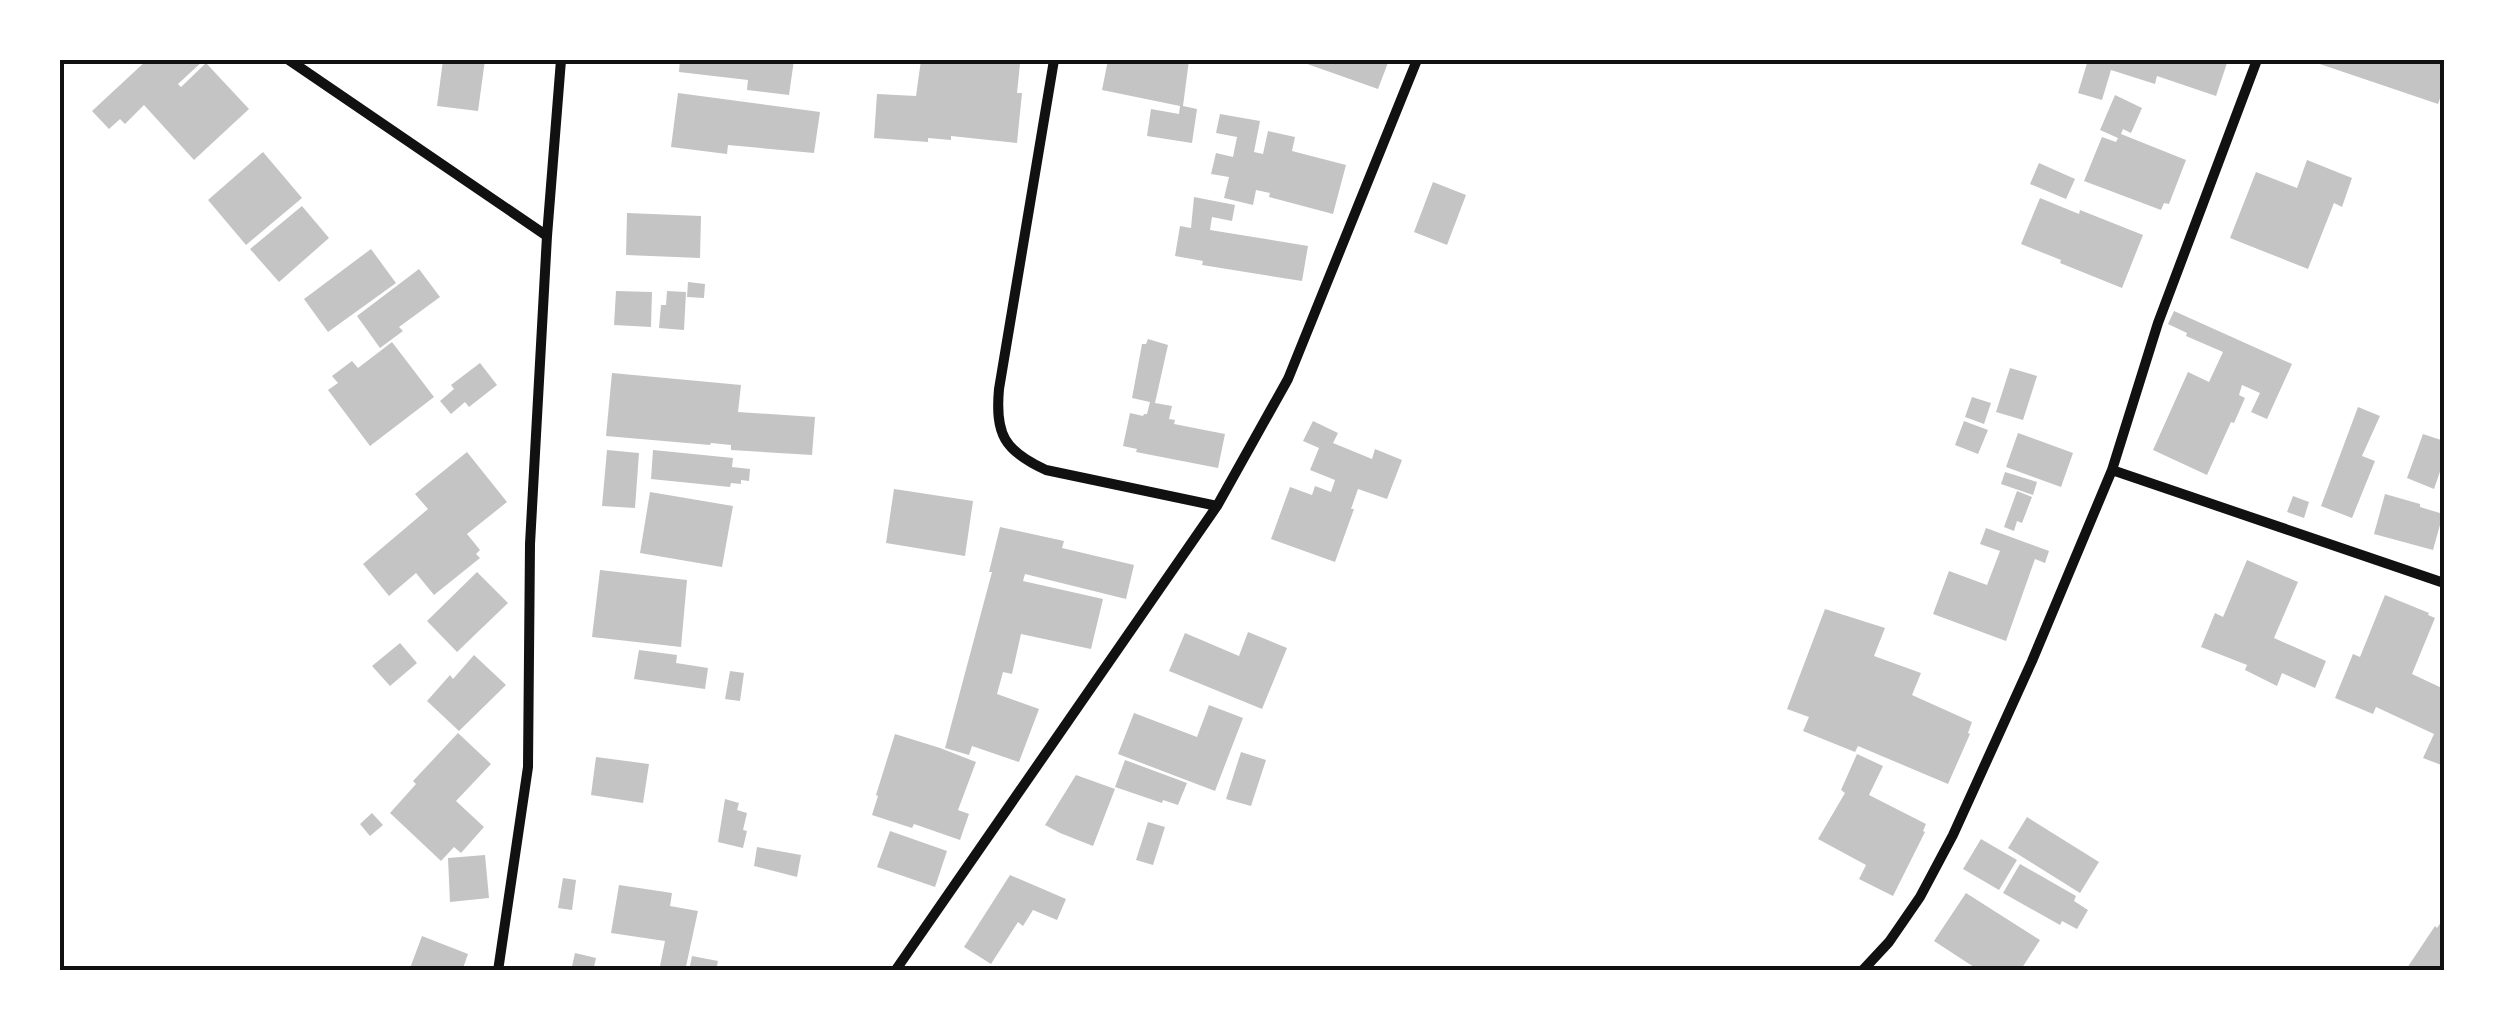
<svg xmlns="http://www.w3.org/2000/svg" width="2504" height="1031" font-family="Cabin,sans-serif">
  <rect width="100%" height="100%" fill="#fff"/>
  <path fill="#c4c4c4" d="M147 60H204L178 84 181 87 206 63 249 109 194 160 144 105 125 124 120 119 109 129 92 111Z
    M443 60H485L478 111 437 106Z
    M680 60H794L789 95 747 90 748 80 679 72Z
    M921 60H993L1020 64 1017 93H1022L1017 143 951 136V140L928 138V142L874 138 877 94 916 96Z
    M1108 60H1189L1183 106 1197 109 1192 143 1147 136 1151 109 1179 114 1180 106 1102 90Z
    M1296 60H1389L1378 89Z
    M2088 60H2228L2216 96 2157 76 2155 84 2111 70 2102 100 2078 93Z
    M2308 60H2444V87L2438 104Z
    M678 93 820 112 814 153 728 145 727 154 671 147Z
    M2115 95 2142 108 2131 133 2123 129 2121 134 2186 160 2169 204 2164 203 2161 210 2084 181 2102 137 2116 142 2118 138 2100 130Z
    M1220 114 1260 121 1254 152 1263 154 1268 131 1295 137 1292 151 1346 165 1333 214 1269 197 1270 193 1256 190 1253 205 1224 198 1229 177 1211 174 1216 153 1233 157 1237 137 1216 133Z
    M263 152 302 198 246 245 208 200Z
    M2307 160 2352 178 2342 207 2334 203 2308 269 2230 238 2256 172 2297 188Z
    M2039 163 2075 179 2066 199 2030 184Z
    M1433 182 1466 195 1447 245 1414 232Z
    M1194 197 1235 205 1232 221 1212 217 1210 230 1308 246 1302 281 1202 265 1203 261 1175 256 1180 226 1191 228Z
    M2040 198 2079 214 2080 210 2143 235 2122 288 2060 263 2061 260 2021 244Z
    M302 206 329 238 279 282 250 249Z
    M627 213 701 216 700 258 626 255Z
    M371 249 396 283 328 332 304 299Z
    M419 269 440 297 399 327 403 331 380 348 357 316Z
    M688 282 705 284 704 298 687 297Z
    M616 291 652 292 651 327 614 325Z
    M667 291 686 292 684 330 659 328 661 305H666Z
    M2174 311 2292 364 2267 419 2251 412 2260 393 2242 385 2239 395 2245 398 2234 423 2231 422 2207 475 2153 450 2188 372 2209 382 2223 352 2186 336 2187 333 2168 324Z
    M1148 339 1168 345 1155 403 1172 406 1169 419 1175 420 1174 424 1225 434 1218 468 1136 452 1137 449 1123 446 1130 413 1143 416 1144 414H1147L1150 402 1132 398 1142 344H1146Z
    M392 342 434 397 370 446 328 390 338 383 332 376 352 361 358 368Z
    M480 363 497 385 469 407 465 402 451 414 440 401 454 389 451 385Z
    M2010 368 2037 376 2023 420 1996 412Z
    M612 373 741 385 738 412 815 417 812 455 731 450V445L711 443 710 445 606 436Z
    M1972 397 1991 403 1984 424 1965 417Z
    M2358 407 2380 416 2362 456 2375 461 2352 518 2321 506Z
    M1313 421 1338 433 1333 443 1372 459 1375 449 1402 460 1387 499 1358 489 1351 509H1354L1335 562 1271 539 1290 487 1312 495 1315 486 1331 492 1335 480 1310 470 1319 448 1303 441Z
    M1964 421 1988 430 1978 454 1955 445Z
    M2018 433 2073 453 2061 487 2006 467Z
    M2423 434 2444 441V460L2434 489 2407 478Z
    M607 450 639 453 635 508 602 506Z
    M653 450 733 458 732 467 750 469 749 481 741 480V484L731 483 730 487 651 479Z
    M467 452 507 502 467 534 480 550 476 554 480 558 434 595 416 573 389 596 363 564 428 509 415 494Z
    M2005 472 2037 482 2033 495 2001 484Z
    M894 489 973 501 965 556 886 543Z
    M2017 491 2032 497 2022 523 2017 521 2014 531 2004 527Z
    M650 492 733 506 722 567 640 553Z
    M2385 494 2420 504V507L2443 514 2433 550 2374 534Z
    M2293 496 2309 502 2304 518 2287 512Z
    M1000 527 1064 541 1062 548 1134 565 1126 599 1025 574 1023 581 1103 599 1091 649 1021 634 1012 674 1003 672 997 694 1039 709 1019 762 972 746 969 755 945 748 992 572H989Z
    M1986 528 2049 551 2045 563 2035 559 2006 641 1933 614 1949 571 1987 585 2000 551 1980 544Z
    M2247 560 2298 582 2274 638 2326 661 2315 688 2282 673 2277 686 2245 670 2247 665 2201 647 2215 613 2223 617Z
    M600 570 687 580 681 647 592 637Z
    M477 572 508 603 457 652 427 621Z
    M2385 595 2429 613 2428 615 2435 618 2412 674 2444 689V766L2423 758 2434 734 2376 707 2373 714 2335 698 2353 654 2360 657Z
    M1825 609 1885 628 1874 656 1921 673 1912 695 1972 722 1968 733 1970 734 1948 784 1858 746 1855 752 1803 731 1809 717 1787 709Z
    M1248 632 1287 648 1262 709 1169 671 1185 633 1239 656Z
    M400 643 417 663 390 686 372 666Z
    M639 650 677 655 676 663 708 668 705 689 634 679Z
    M474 655 506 685 459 731 427 701 450 675 453 679Z
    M730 671 744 673 740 701 725 699Z
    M1209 705 1243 718 1215 791 1118 754 1134 713 1197 737Z
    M458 733 491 764 456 801 484 827 461 853 454 847 441 861 390 813 416 784 413 781Z
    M895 734 940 748 976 762 958 810 969 814 960 840 914 824 912 828 872 815 878 796 876 795Z
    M1241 752 1266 760 1251 806 1226 799Z
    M1857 754 1883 766 1869 795 1926 824 1923 831 1925 832 1893 896 1859 879 1866 865 1818 839 1845 793 1841 790Z
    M596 757 649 764 643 803 591 795Z
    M1125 760 1187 783 1178 805 1163 800 1162 803 1115 787Z
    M1076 775 1115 789 1093 846 1060 833 1045 825Z
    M725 799 739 803 737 810 747 813 743 830 747 831 743 848 718 842Z
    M372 813 383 825 370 836 360 824Z
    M2027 817 2099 862 2080 893 2008 848Z
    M1148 822 1165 827 1153 865 1136 860Z
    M890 831 947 851 935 887 877 867Z
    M1981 839 2017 860 1999 890 1963 869Z
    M757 847 801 855 797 877 754 866Z
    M485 855 489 898 450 902 448 858Z
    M2020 864 2076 896 2074 901 2088 910 2077 929 2062 921 2060 925 2003 893Z
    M1010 875 1066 899 1057 920 1033 910 1023 926 1018 922 991 964 964 947Z
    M563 878 576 880 572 910 558 908Z
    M619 885 672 893 670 906 698 911 685 971 660 966 665 941 611 933Z
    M1966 893 2040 940 2020 971H1980L1934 941Z
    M2444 918 2443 971H2405L2435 926 2437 928Z
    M422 936 468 954 462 971H409Z
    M575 953 596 958 593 971H571Z
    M692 956 718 961 716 971H689Z"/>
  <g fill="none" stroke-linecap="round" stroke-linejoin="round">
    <path stroke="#111" stroke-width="10" d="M289 60 547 236
      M1054 60 999 389C995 434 1004 451 1046 470L1217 506
      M2112 470 2444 583
      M498 971 528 767 530 544 547 236 561 60
      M895 971 1217 506 1288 379 1417 60
      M1862 971 1889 942 1920 897 1953 835 2032 661 2112 470 2158 323 2257 60"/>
  </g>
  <rect width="2504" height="1031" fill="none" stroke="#ffffff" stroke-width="125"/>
  <rect x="62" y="62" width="2380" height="906" fill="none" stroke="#111" stroke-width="4"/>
</svg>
